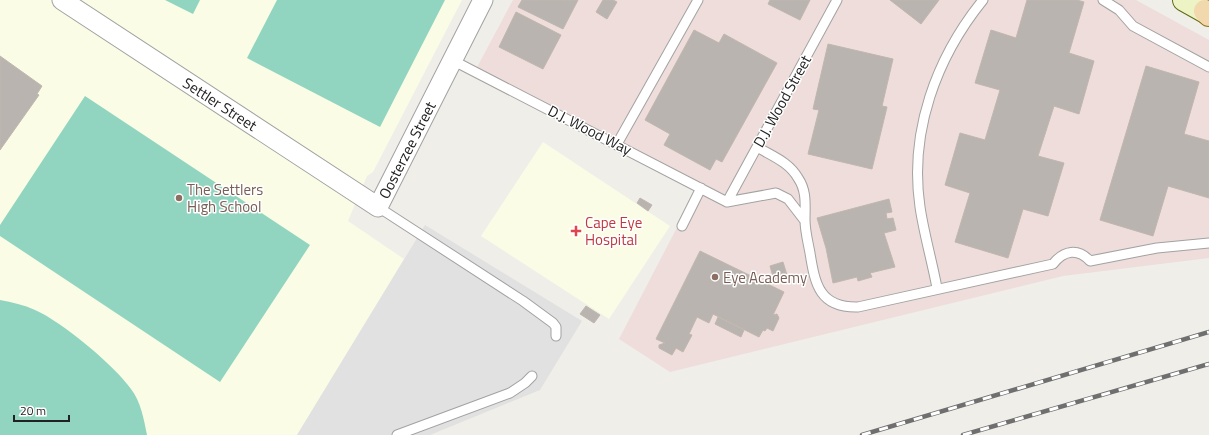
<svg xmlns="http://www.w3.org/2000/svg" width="1209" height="435" font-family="'Titillium Web',sans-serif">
  <rect width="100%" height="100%" fill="#f0eee9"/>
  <path fill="#eedddb" d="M513 0H1136L1209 40V258L1063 276 670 372 619 339 697 189 474 73Z"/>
  <path fill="#fafce6" d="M0 0H462L373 172 367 176 348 221 404 259 297 435H0Z
    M543 142 670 226 609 319 481 236Z"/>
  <path fill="#91d5c0" d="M165 0H200L193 14Z
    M277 0H445L380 127 247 58Z
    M85 96 310 245 220 382 0 236V225Z
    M0 300C12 302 24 305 35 310 61 321 115 366 131 389 141 402 144 420 147 435H0Z"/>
  <path fill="#e1e1e1" d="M425 225 582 321 540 390 430 435H297Z"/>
  <path fill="#b9b4af" stroke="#c0b7ad" d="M522 0H578L563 29 518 7Z
    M603 0H613L617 2 607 19 596 12Z
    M770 0H810L800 20 768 4Z
    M890 0H939L921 24Z
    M1027 0H1077L1084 2 1069 53 1094 61 1079 114 1054 106 1038 156 1064 163 1048 216 1023 209 1008 258 955 242 970 193 945 185 960 133 985 140 1000 90 975 83 991 30 1016 38Z
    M516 12 561 35 543 69 499 47Z
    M694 30 719 43 724 34 777 63 722 162 716 159 710 170 664 145 670 134 645 120Z
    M828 44 893 59 882 106 887 107 872 169 808 154 819 110 813 109Z
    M0 56 42 86 37 94 39 95 0 150Z
    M1146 66 1199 82 1184 134 1209 141V198L1168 186 1153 236 1100 220Z
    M640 198 652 205 648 211 637 203Z
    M889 199 892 212 886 213 887 219 893 218 896 230 884 233 895 267 870 273 872 277 858 281 857 277 833 283 826 248 817 218Z
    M700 251 784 292 773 315 777 314 779 318 773 331 767 328 765 331 763 330 759 337 713 314 709 323 697 317 689 334 692 335 683 352 676 348 672 355 659 348V345L665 343 656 339Z
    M783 262 787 275 774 280 770 266Z
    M586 306 600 315 594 323 580 314Z
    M718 317 744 330 741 337 715 324Z"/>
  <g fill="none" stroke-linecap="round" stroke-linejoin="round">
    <g stroke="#a2a2a2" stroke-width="11">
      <path id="lane" d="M1103 0 1119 10 1133 26 1209 67
        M452 60 727 202
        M617 144 698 0
        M757 147C772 156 789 162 798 178 807 191 805 205 805 220 805 231 808 242 810 253 815 285 820 308 858 307L1053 264C1064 250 1078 248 1090 261L1157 248 1209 243
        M727 202 837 0
        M727 202 776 193 788 199 805 221
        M378 207 523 301 553 323 556 327V336
        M682 226 701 188
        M937 288C932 261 924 234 920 207 909 132 936 58 983 0
        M397 435 510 393 525 383 532 376"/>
    </g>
    <g stroke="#a2a2a2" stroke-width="21">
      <path id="street" d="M62 0 378 207 483 0"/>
    </g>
    <g stroke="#5c6d13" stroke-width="24">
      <path id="secondary" d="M1184 0 1209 14"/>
    </g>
    <g stroke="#8b6d13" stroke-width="24">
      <path id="primary" d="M1205 11 1209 15"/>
    </g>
    <use href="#lane" stroke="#fff" stroke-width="9"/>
    <use href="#street" stroke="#fff" stroke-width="19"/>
    <use href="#secondary" stroke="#edf3c5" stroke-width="22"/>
    <use href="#primary" stroke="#f1d9ad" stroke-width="22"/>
    <g stroke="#6f6f6f" stroke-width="4.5">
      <path id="rail" d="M862 435 1209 332
        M963 435 1209 364"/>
    </g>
    <use href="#rail" stroke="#fff" stroke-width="3" stroke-dasharray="9" stroke-linecap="butt"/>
  </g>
  <g fill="#8d6e63" stroke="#fff" stroke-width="1.5">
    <circle cx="179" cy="198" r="4"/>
    <circle cx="715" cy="277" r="4"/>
  </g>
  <path fill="#e0444e" stroke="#fff" stroke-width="1.5" d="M574 225h4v4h4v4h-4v4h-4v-4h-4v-4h4z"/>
  <g text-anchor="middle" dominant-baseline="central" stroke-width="3" stroke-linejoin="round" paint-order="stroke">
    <g font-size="15" fill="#212121" stroke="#fff">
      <text transform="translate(782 101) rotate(-61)">D.J. Wood Street</text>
      <text transform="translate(220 104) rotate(33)">Settler Street</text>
      <text transform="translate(590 130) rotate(27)">D.J. Wood Way</text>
      <text transform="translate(407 150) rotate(-63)">Oosterzee Street</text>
    </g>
    <g font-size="15" fill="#785e54" stroke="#fff" text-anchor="start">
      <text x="187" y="189">The Settlers<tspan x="187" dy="17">High School</tspan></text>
      <text x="723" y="277">Eye Academy</text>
    </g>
    <g font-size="15" fill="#be3a42" stroke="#fff" text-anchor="start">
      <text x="585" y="222">Cape Eye<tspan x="585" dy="17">Hospital</tspan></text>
    </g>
  </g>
  <path d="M14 415v6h55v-6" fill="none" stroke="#212121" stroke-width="2"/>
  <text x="20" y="415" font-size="12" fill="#212121" stroke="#ffffff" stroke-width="3" paint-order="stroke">20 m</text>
</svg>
